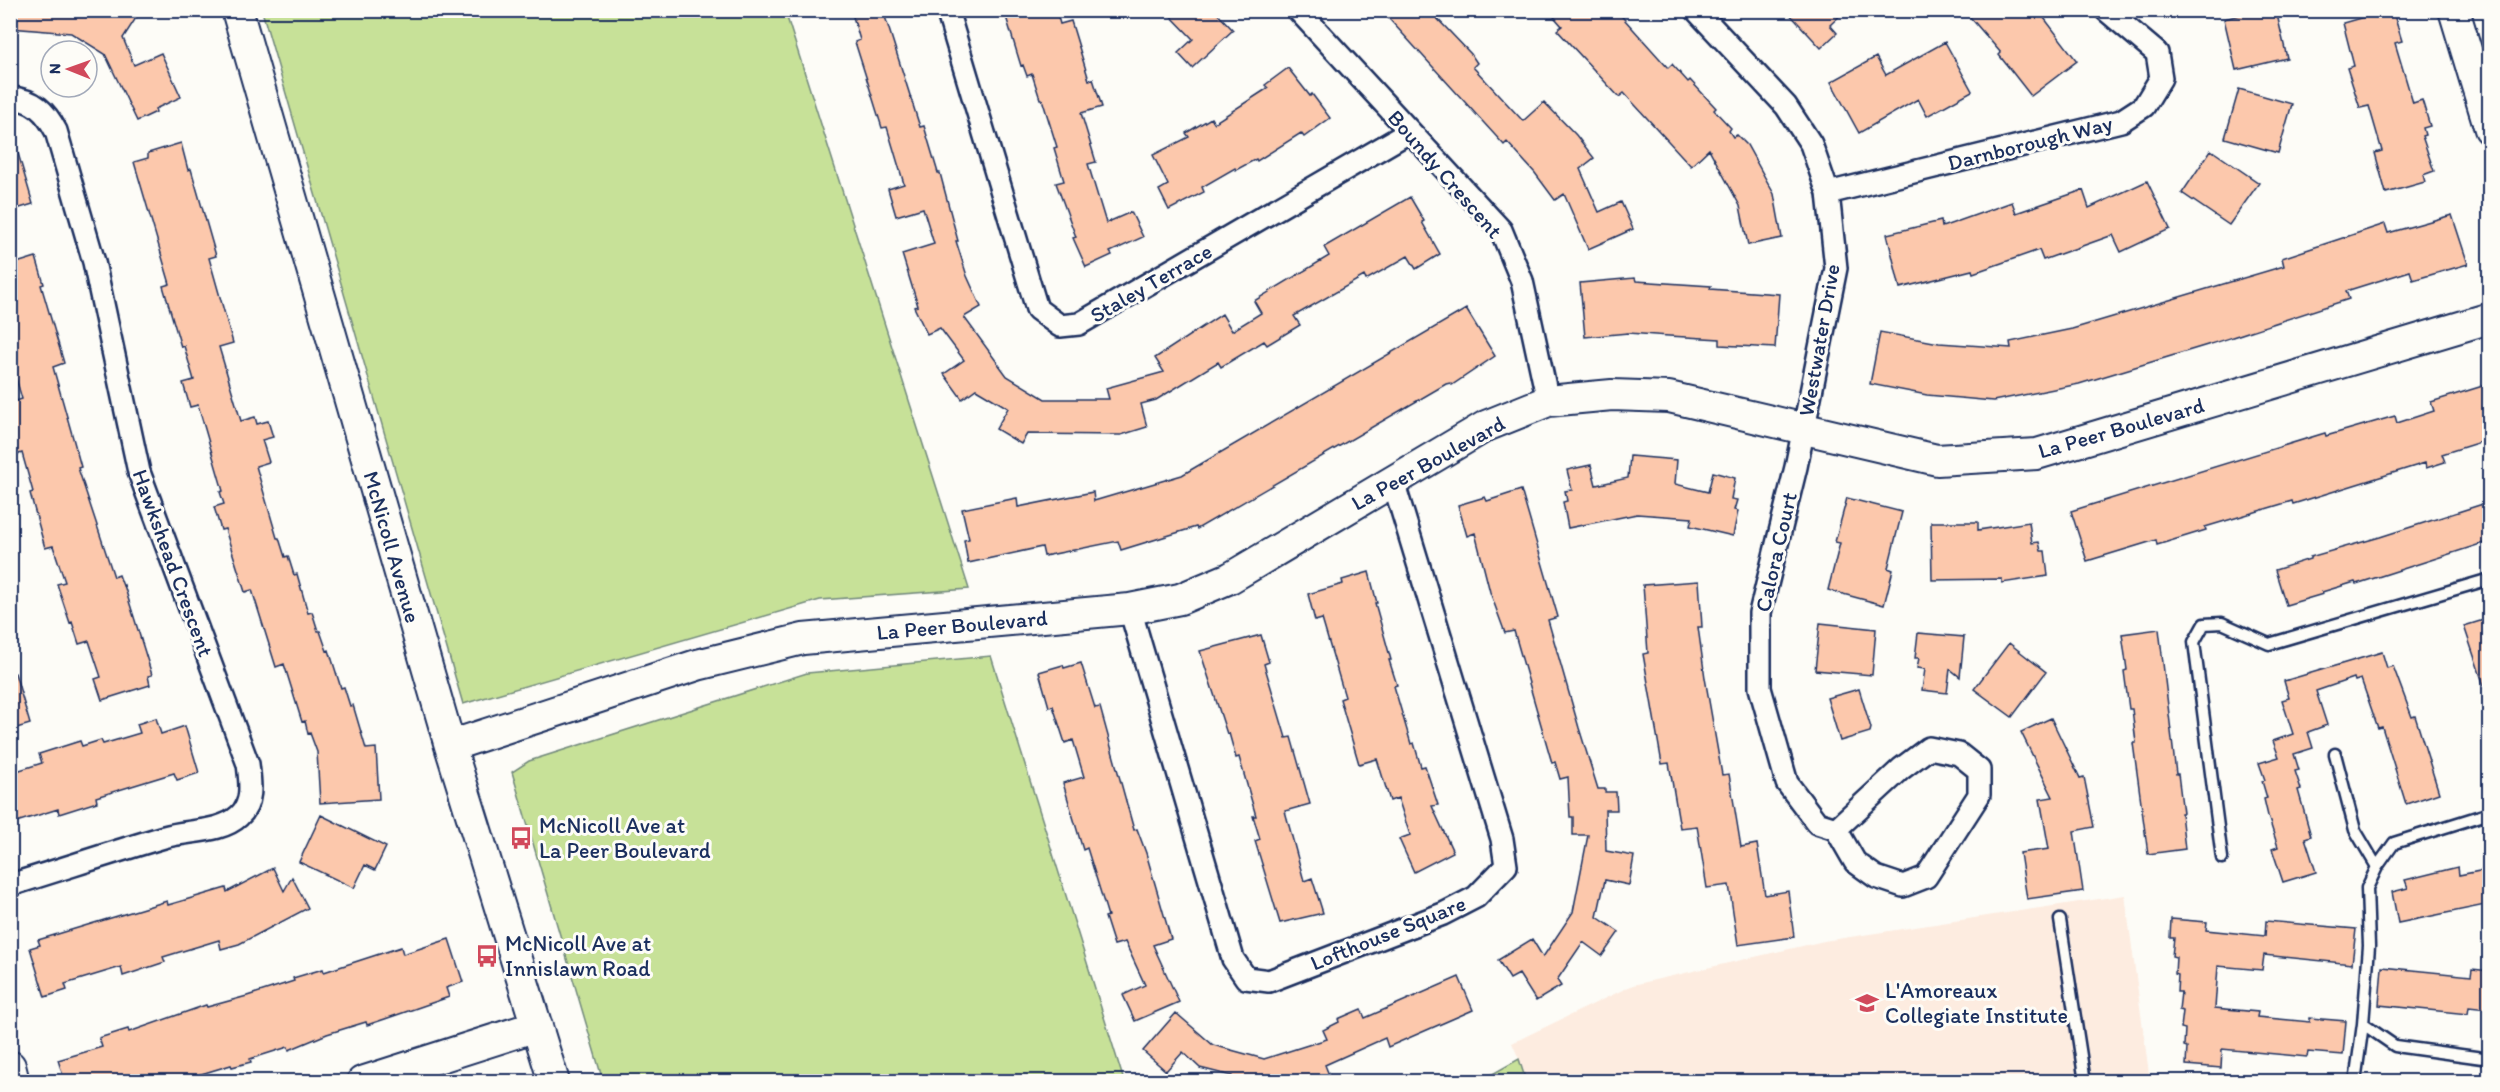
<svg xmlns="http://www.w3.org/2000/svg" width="2500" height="1092" font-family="Itim,sans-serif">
  <rect width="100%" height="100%" fill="#fdfcf7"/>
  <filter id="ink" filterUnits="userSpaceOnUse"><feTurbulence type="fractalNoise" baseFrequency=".0167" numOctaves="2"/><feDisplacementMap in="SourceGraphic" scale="12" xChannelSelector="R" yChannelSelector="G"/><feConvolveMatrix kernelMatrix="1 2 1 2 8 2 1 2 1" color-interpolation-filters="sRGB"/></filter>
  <g filter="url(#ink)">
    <path fill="#fdece0" d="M2125 895 2150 1081H1526L1519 1059 1512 1043 1633 985 1824 941Z"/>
    <path fill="#c7e198" stroke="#71887b" stroke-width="1.5" d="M262 11H785L969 589 820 600 463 704Z
      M991 656 1124 1081H603L512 772 529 761 807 673Z
      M1519 1059 1526 1081H1480Z"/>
    <path fill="#fcc8ac" stroke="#1b2f5e" stroke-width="1.5" d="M10 10H124L136 18 123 38 134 65 161 53 181 97 155 109 156 112 137 121 105 54 71 33 10 28Z
      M851 10H883L920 127 924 126 938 173H940L958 241H956L967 276 981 307 964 317 1007 376 1045 399H1109L1106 388 1164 372 1155 358 1222 314 1232 331 1261 313 1254 301 1329 256 1324 247 1410 197 1424 221 1422 222 1440 254 1416 269 1408 256 1366 280 1364 276 1294 316 1300 325 1267 345 1264 341 1221 367 1218 362 1156 400 1141 404 1147 427 1121 435 1027 434 1021 444 996 429 1008 408 976 389 962 399 944 374 964 360 940 328 927 334 914 307 918 306 902 254 934 244 923 208 896 216 888 189 904 184 887 127 882 128 868 83 855 42 860 40Z
      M1004 10H1056L1060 24 1071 21 1089 80 1093 79 1102 107 1081 113 1096 162 1088 164 1106 223 1131 212 1143 237 1110 252 1112 255 1086 267 1073 238 1076 237 1056 183 1064 181 1054 148 1057 147 1042 99H1040L1032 74 1027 76 1023 65 1021 66Z
      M1165 10H1214L1233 30 1192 68 1178 53 1193 39Z
      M1381 10H1429L1471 54 1477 63 1473 67 1523 121 1544 102 1576 135 1594 158 1580 169 1599 212 1621 202 1633 229 1588 249 1564 194 1555 200 1535 173 1507 142 1504 145Z
      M1548 10H1616L1668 68 1672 64 1688 82 1690 80 1716 108 1714 110 1731 128 1729 131 1733 137 1737 135 1747 145 1774 194 1782 238 1748 245 1740 206 1709 149 1691 166 1624 93 1619 97 1557 30 1562 26Z
      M1786 10H1846L1830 25 1837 33 1821 48Z
      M1964 10H2038L2077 61 2031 96 1999 55 2001 53Z
      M2260 10H2276L2287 58 2236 70 2224 19Z
      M2385 11 2386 17 2394 15 2402 41 2395 43 2413 103 2422 100 2430 126 2423 128 2425 135 2422 136 2434 171 2423 175 2425 182 2386 193 2375 153 2382 151 2369 106 2360 108 2347 68 2354 66 2343 23Z
      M1945 42 1972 91 1927 116 1918 99 1859 133 1831 82 1876 57 1886 75Z
      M1288 68 1310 96 1312 94 1330 118 1304 137 1301 133 1257 161 1256 159 1236 170 1235 168 1202 187 1204 192 1169 210 1159 190 1168 185 1153 155 1189 137 1186 133 1211 118 1214 123 1268 88 1265 85Z
      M2239 89 2292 104 2278 153 2225 138Z
      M15 143 33 204 10 211V144Z
      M181 143 188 170 191 169 216 256 209 258 233 343 219 347 241 421 255 417 257 424 268 421 273 437 262 440 269 462 256 466 277 538H279L285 557 288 556 294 575 297 574 308 613 312 612 318 631H320L327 651 329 650 341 688 344 687 350 706 353 705 366 749 376 748 379 799 320 803 317 752 310 733 308 734 305 721 302 722 284 664 276 667 252 590 245 592 225 529 221 530 214 507 224 504 220 492 223 491 198 405 190 407 183 383 194 380 184 346 181 347 163 286 170 284 134 162 148 158V153Z
      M2211 150 2259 183 2229 225 2182 193Z
      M2147 181 2170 229 2121 252 2113 235 2043 260 2039 250 1973 273 1972 270 1900 288 1887 234 1941 221 1942 227 2012 202 2016 213 2083 190 2089 208Z
      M2452 215 2468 264 2413 280 2410 271 2346 291 2349 299 2214 343 2079 384 1993 401 1927 395 1870 384 1880 332 1939 343 2011 348 2010 342 2072 329 2284 266 2282 258 2385 224 2388 233Z
      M36 257 44 284 41 285 64 363 53 367 73 438 81 467 78 468 114 577 119 575 123 586 124 585 152 675 148 676 150 685 102 700 95 679 101 677 89 641 79 644 72 622 70 623 57 584 65 582 53 546 45 548 30 493 33 492 22 453 16 455 10 437V403L22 399 13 368H10V265Z
      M1635 278 1636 281 1711 286 1710 289 1779 294 1775 348 1720 345V339L1669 336 1628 333 1585 337 1580 283Z
      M1466 309 1495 356 1452 385 1450 383 1446 384 1197 529 1196 527 1121 550 1118 541 1044 556 1042 547 968 563 964 540 969 539 962 509 1017 498 1018 507 1093 492 1094 501 1182 475Z
      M2486 385 2490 397V439L2442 454 2445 462 2426 468 2425 463 2293 504 2292 501 2205 527 2206 530 2157 545 2156 540 2087 561 2071 511 2325 433 2326 436 2395 416 2397 423 2434 411 2431 402Z
      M1630 456 1677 460 1675 484 1708 492 1713 472 1735 478 1731 499 1737 500 1734 510 1738 511 1733 536 1690 526 1692 518 1637 514 1568 528 1563 502 1567 501 1565 491 1572 490 1567 470 1591 465 1596 485 1628 478Z
      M1521 490 1558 617 1548 620 1579 728 1598 789H1605V792H1616L1617 810H1605L1606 851 1634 856 1629 885 1605 880 1597 917 1619 932 1602 956 1583 942 1557 980 1561 986 1536 1001 1519 974 1510 979 1498 960 1532 939 1543 957 1573 912 1588 835H1573V817H1570L1568 777 1560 779 1555 762 1552 763 1514 631 1505 633 1490 592 1475 533 1467 536 1458 505 1485 497 1487 501Z
      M1847 498 1902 512 1888 568 1893 570 1884 605 1828 590 1840 543 1835 542Z
      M2486 503 2490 512V541L2356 584 2355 582 2322 592 2323 594 2286 605 2275 570 2310 559V557L2380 537Z
      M1931 522H1978V530L2029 522 2032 543 2039 542 2041 551H2045L2048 576 2002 583V579L1932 580Z
      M1369 572 1377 603H1375L1391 660H1389L1397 685 1394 686 1411 744 1414 743 1421 767 1425 766 1438 805 1432 806 1453 852 1414 872 1399 839 1410 835 1398 798 1390 801 1377 759 1359 764 1340 699 1345 697 1322 619 1315 621 1308 594 1343 584 1342 580Z
      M1699 581 1702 627H1698L1705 678 1722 775 1729 774 1741 847 1757 844 1765 895 1788 891 1794 937 1738 945 1729 885 1707 888 1697 826 1680 828 1669 763 1662 764 1643 654 1648 653 1643 585Z
      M2490 618V688L2485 689 2464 626Z
      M1820 623 1876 629 1872 675 1815 670Z
      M2159 629 2176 774H2178L2183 813H2181L2185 849 2148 854 2133 743H2136L2132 709H2129L2124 671 2127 670 2122 634Z
      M1918 633 1964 637 1960 677 1950 669 1947 693 1922 690 1925 669 1917 668 1919 658H1915Z
      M1261 635 1269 662 1264 664 1286 738 1291 737 1310 804 1285 811 1304 881 1312 878 1323 913 1280 923 1255 841 1260 839 1253 816H1256L1239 757 1236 758 1229 733 1227 734 1200 651Z
      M2009 643 2046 672 2012 717 1974 689Z
      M2382 652 2387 668 2393 666 2412 717 2415 716 2439 793 2406 804 2382 727 2378 728 2361 679 2355 681 2354 678 2316 691 2327 725 2308 732 2313 748 2294 754 2299 770 2295 771 2301 789 2298 790 2311 836 2305 838 2316 872 2283 882 2272 849 2278 847 2268 816 2264 799 2267 798 2262 781 2265 780 2259 763 2279 757 2273 741 2293 734 2282 700 2289 698 2284 681Z
      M1081 663 1095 708 1100 707 1134 830 1137 829 1146 853 1171 939 1153 945 1179 1002 1135 1021 1123 995 1145 985 1125 942 1114 945 1105 917 1108 916 1087 848 1083 850 1063 783 1084 777 1073 740 1065 743 1053 706 1049 707 1039 672 1063 665 1064 668Z
      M15 673 30 724 10 730V674Z
      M1859 689 1871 728 1870 732 1840 741 1827 698Z
      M156 718 161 734 185 726 199 773 177 780 174 773 96 797 97 802 59 814 58 809 10 824V773L42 763 39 754 80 741 82 746 101 740 103 744 140 733 137 724Z
      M2051 718 2080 778 2084 777 2094 827 2074 831 2083 891 2027 899 2020 853 2049 849 2040 799 2053 797 2021 732Z
      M321 815 386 847 375 870 365 865 354 888 299 862Z
      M2458 867 2459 875 2490 869V904L2398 923 2392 892 2408 888 2405 880Z
      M273 868 284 891 292 877 308 908 239 944 221 949 219 940 163 957 165 962 123 976 121 967 65 984 67 990 45 997 30 948 40 945 38 940 167 901 168 905 226 888 227 892Z
      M2171 919 2207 922 2206 930 2265 936 2266 921 2356 929 2352 964 2264 955 2262 970 2218 966 2215 1008 2258 1012 2257 1017 2310 1022V1018L2346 1021 2343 1055 2308 1052 2307 1057 2222 1049 2221 1068 2186 1065 2187 1047 2184 1046 2185 1029 2181 1028 2183 1011 2179 1010 2181 992H2177L2178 975 2175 974 2176 957 2172 956 2174 938H2170Z
      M449 939 463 982 446 988 449 997 385 1019 367 1025 366 1022 327 1034 289 1050 288 1047 250 1059 251 1062 232 1067 231 1065 175 1082H65L58 1060 102 1047 99 1038 128 1029 129 1032 206 1005 207 1007 247 996 294 981 293 978 323 969 324 972 401 947 403 954Z
      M2382 967 2471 976 2472 969 2490 971V1006H2487V1009L2469 1007 2468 1014 2379 1005Z
      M1459 977 1473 1010 1388 1047 1385 1038 1325 1065 1329 1075 1309 1082H1231L1232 1076 1200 1068 1183 1052 1166 1071 1143 1051 1176 1013 1213 1045 1264 1059 1327 1039 1323 1030 1339 1022 1338 1019 1361 1009 1365 1018Z"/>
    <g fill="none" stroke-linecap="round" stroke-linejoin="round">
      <g stroke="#1b2f5e" stroke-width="15">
        <path id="lane" d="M2335 754 2355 830 2377 867
          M2490 813 2394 843 2377 867 2367 888 2369 946 2363 1024 2395 1046 2490 1059
          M2222 858 2194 642 2204 624 2222 623 2269 644 2490 579
          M2060 920 2085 1082
          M2355 1082 2363 1024"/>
      </g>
      <g stroke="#1b2f5e" stroke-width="26">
        <path id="street" d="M947 10 1037 309 1060 326 1079 324 1409 132
          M1298 10 1501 230 1522 281 1548 401
          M1696 10 1786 106 1811 144 1828 193 1836 268 1796 467 1760 613V688L1787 783 1817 823 1836 829 1855 862 1876 877 1903 886 1926 877 1979 795V770L1959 754 1929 748 1901 769 1836 829
          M10 98C34 99 46 112 56 131L94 262 139 472 248 764C250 781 254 803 239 816 221 833 187 830 164 837 113 852 62 869 10 885
          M1828 193 2121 121 2144 106 2161 78 2157 53 2106 10
          M1130 609 1233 959 1246 978 1269 981 1443 914 1476 897 1506 866 1502 839 1393 481"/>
      </g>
      <g stroke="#1b2f5e" stroke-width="34">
        <path id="secondary" d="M237 10 450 746 554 1082
          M2454 10 2490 129
          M450 746 697 665 803 639 1130 609 1180 599 1230 578 1486 426 1548 401 1612 395 1669 397 1937 460 2037 454 2490 318
          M10 1066 14 1082
          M362 1082 537 1026"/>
      </g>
      <use href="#lane" stroke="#fdfcf7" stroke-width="10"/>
      <use href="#street" stroke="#fdfcf7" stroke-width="21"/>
      <use href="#secondary" stroke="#fdfcf7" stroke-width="30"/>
    </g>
  </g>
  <defs>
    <g id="bus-bare" transform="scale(1.8)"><path d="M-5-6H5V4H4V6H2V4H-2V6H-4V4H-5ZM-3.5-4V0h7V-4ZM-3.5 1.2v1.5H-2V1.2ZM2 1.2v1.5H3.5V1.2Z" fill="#d1495b" stroke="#fdfcf7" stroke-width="2.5" paint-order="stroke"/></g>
    <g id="school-bare" transform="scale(1.8)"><path d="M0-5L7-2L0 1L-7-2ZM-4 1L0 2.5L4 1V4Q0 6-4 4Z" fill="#d1495b" stroke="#fdfcf7" stroke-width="2.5" paint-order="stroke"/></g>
  </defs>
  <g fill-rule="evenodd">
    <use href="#bus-bare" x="521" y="838"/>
    <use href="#bus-bare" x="487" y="956"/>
    <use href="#school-bare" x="1867" y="1003"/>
  </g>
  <g text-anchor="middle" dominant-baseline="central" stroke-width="6" stroke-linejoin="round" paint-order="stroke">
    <g font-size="22" fill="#1b2f5e" stroke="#fdfcf7">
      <text transform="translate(2030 143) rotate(-14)">Darnborough Way</text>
      <text transform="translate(1445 174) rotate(49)">Boundy Crescent</text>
      <text transform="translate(1151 283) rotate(-30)">Staley Terrace</text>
      <text transform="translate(1819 340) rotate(-80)">Westwater Drive</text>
      <text transform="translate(2121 428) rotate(-16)">La Peer Boulevard</text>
      <text transform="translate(1428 463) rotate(-29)">La Peer Boulevard</text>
      <text transform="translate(392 547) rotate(74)">McNicoll Avenue</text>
      <text transform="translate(1776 552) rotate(-77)">Calora Court</text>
      <text transform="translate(173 563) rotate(70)">Hawkshead Crescent</text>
      <text transform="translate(962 625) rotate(-5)">La Peer Boulevard</text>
      <text transform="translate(1388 933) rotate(-22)">Lofthouse Square</text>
    </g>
    <g font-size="22" fill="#1b2f5e" stroke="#fdfcf7" text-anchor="start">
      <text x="539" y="825">McNicoll Ave at<tspan x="539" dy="25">La Peer Boulevard</tspan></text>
      <text x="505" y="943">McNicoll Ave at<tspan x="505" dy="25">Innislawn Road</tspan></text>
      <text x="1885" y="990">L'Amoreaux<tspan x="1885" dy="25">Collegiate Institute</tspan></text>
    </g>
  </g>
  <rect width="2500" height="1092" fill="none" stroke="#fdfcf7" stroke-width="36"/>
  <rect x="18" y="18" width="2464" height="1056" fill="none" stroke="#1b2f5e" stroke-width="2" filter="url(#ink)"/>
  <g transform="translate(69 69) rotate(271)"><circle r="28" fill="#fdfcf7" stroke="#a3aaba" stroke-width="1.5"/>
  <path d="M0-4.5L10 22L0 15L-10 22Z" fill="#d1495b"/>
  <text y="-9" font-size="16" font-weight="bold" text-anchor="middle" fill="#1b2f5e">N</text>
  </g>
</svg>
